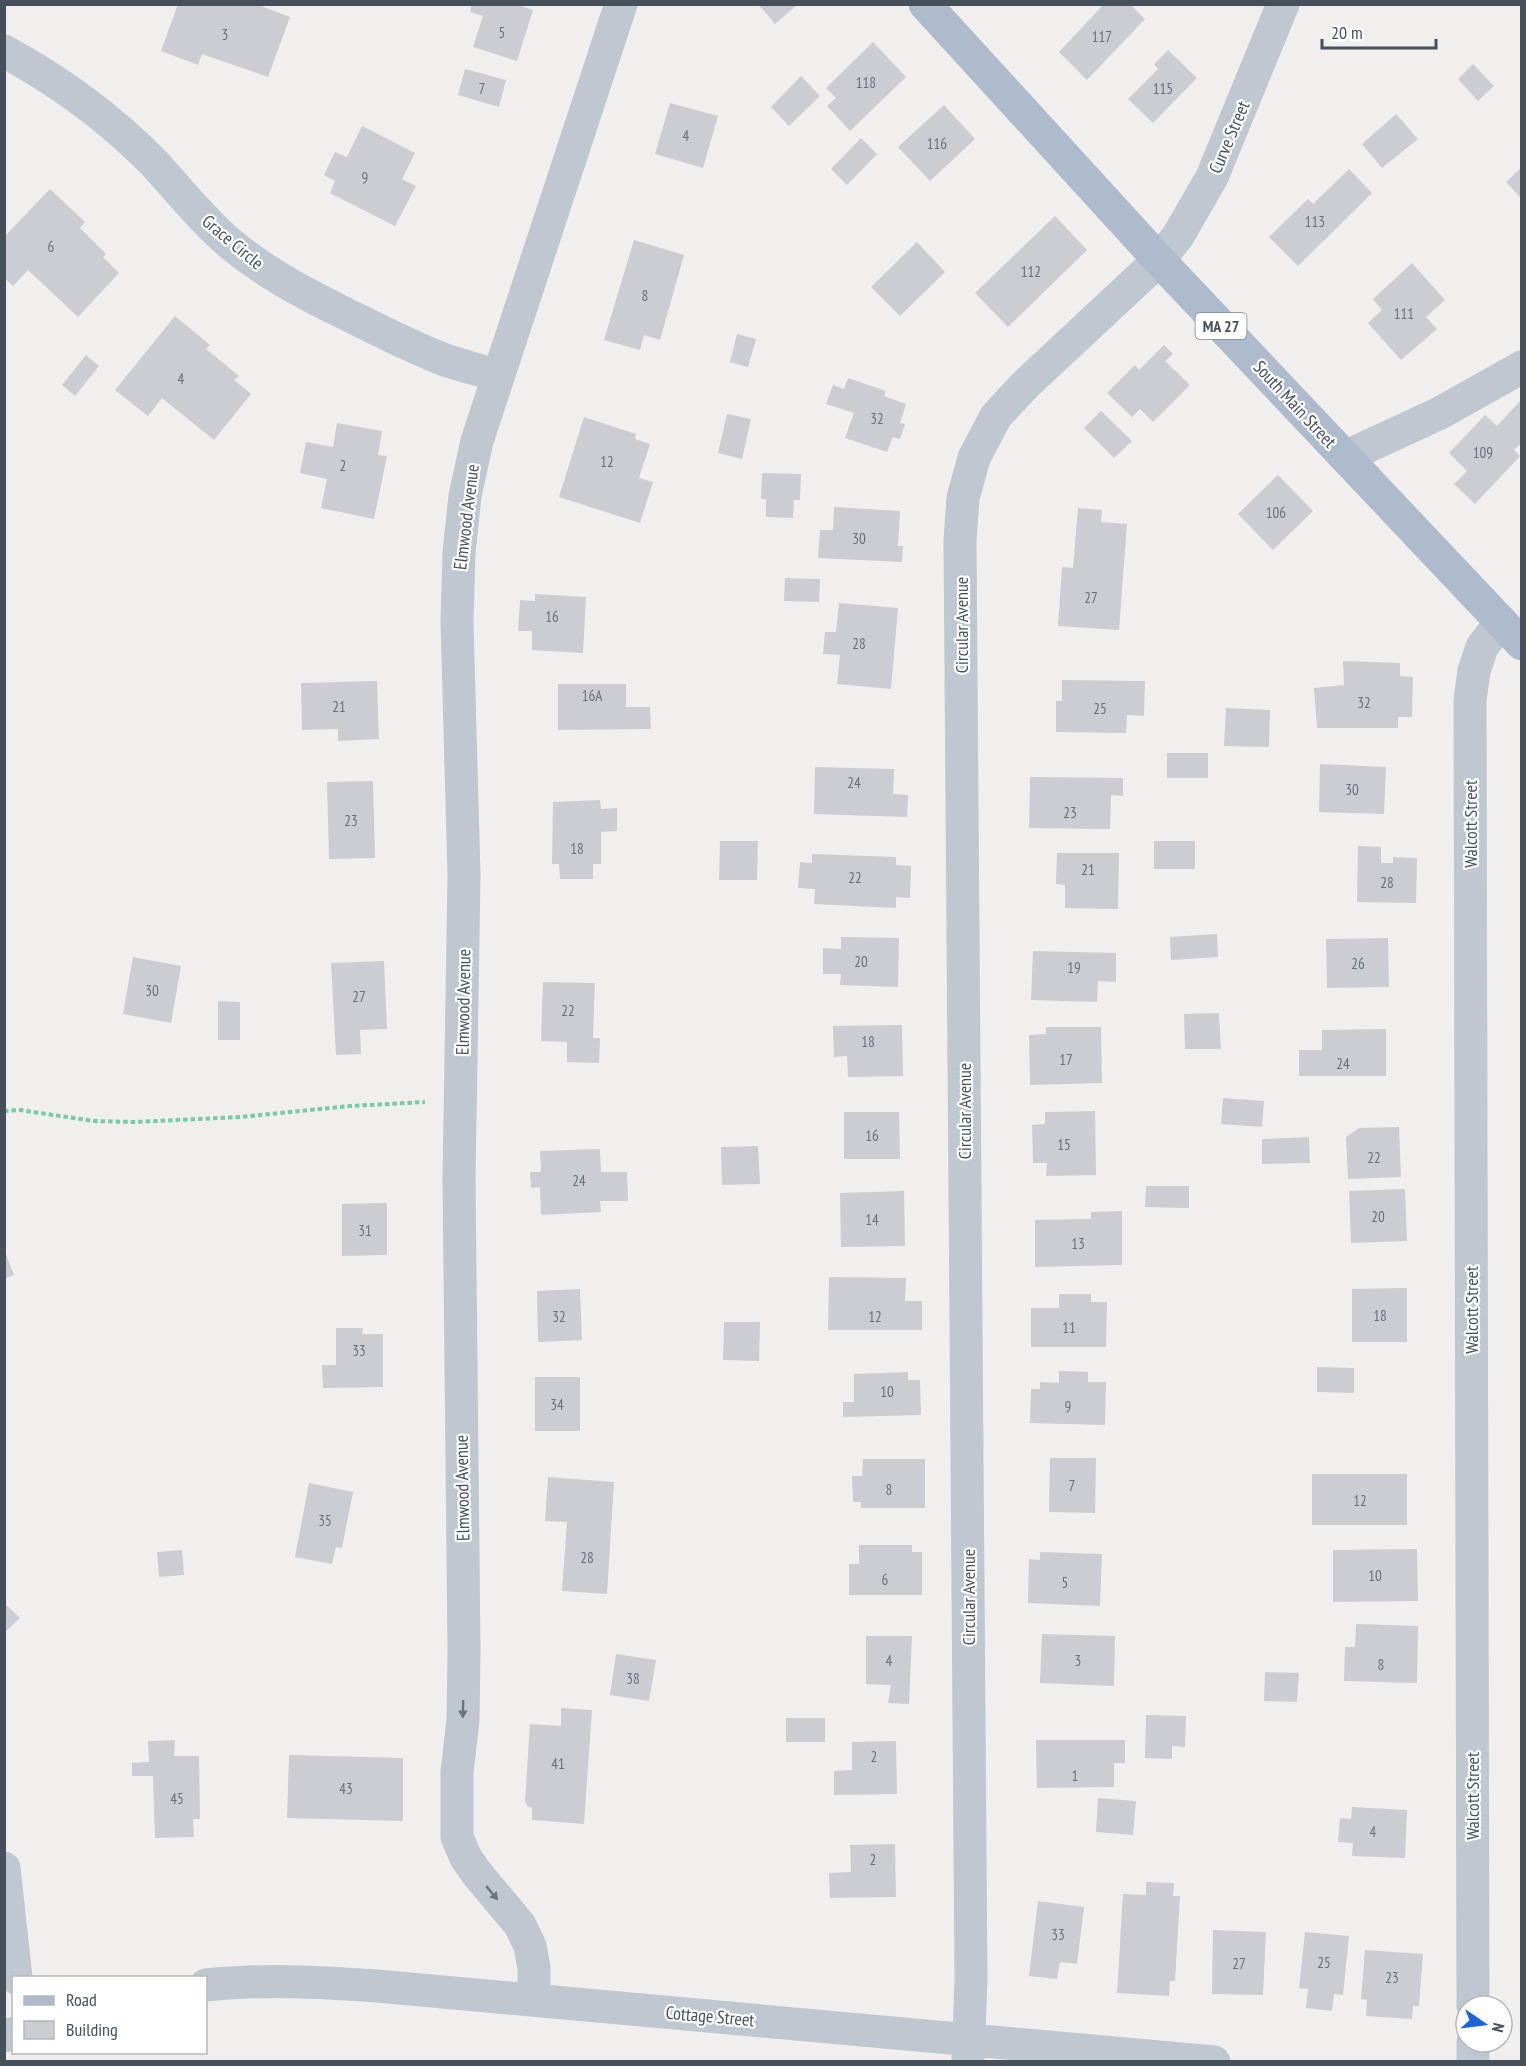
<svg xmlns="http://www.w3.org/2000/svg" width="1526" height="2066" font-family="'PT Sans Narrow',sans-serif">
  <rect width="100%" height="100%" fill="#f1eeee"/>
  <path fill="#cbcdd3" d="M178 4H256L290 17 268 77 202 54 198 65 161 51Z
    M472 4H515L533 10 517 61 473 47 483 16 470 12Z
    M758 4H798L775 24Z
    M1104 4H1130L1145 19 1087 80 1059 52Z
    M873 42 906 77 850 131 827 106 836 98 826 88Z
    M1168 50 1197 78 1153 123 1128 99 1158 69 1154 64Z
    M1473 64 1494 86 1478 101 1458 79Z
    M465 69 506 80 499 107 458 95Z
    M801 76 820 96 789 126 771 107Z
    M670 103 718 116 703 168 655 154Z
    M944 105 975 139 930 181 898 147Z
    M1396 114 1418 139 1382 168 1362 144Z
    M362 126 415 153 402 179 416 186 395 226 330 193 335 181 324 175 335 152 347 157Z
    M861 138 877 154 847 185 831 169Z
    M1522 167V199L1506 182Z
    M1349 169 1372 193 1298 266 1269 237 1308 199 1313 204Z
    M50 189 85 222 80 228 106 254 103 257 119 273 78 317 28 270 13 286 4 278V237Z
    M1055 216 1087 250 1008 327 975 293Z
    M634 240 684 255 660 340 644 335 640 350 604 340Z
    M917 242 945 272 900 316 871 287Z
    M1412 263 1445 300 1426 317 1437 329 1401 360 1368 323 1382 310 1373 299Z
    M175 316 210 345 206 349 239 376 234 380 251 394 214 440 162 398 148 416 115 390Z
    M737 334 756 339 748 367 730 362Z
    M1164 345 1173 354 1165 361 1190 385 1153 422 1140 409 1132 417 1107 393 1135 365 1139 370Z
    M86 355 99 366 75 396 62 385Z
    M848 378 886 391 884 396 906 404 900 423 905 424 900 439 893 437 887 452 845 438 854 413 826 404 833 385 844 389Z
    M1520 401 1522 442 1514 450 1520 456 1475 504 1454 484 1467 471 1449 453 1485 415 1497 426Z
    M1101 411 1132 441 1114 458 1084 428Z
    M727 414 751 419 742 459 718 453Z
    M584 417 636 434 635 439 650 444 639 478 653 482 640 523 559 497Z
    M337 423 382 431 378 455 387 456 374 519 321 508 327 479 300 473 306 442 333 447Z
    M762 473 801 474 800 500H794L793 518 766 517V499H761Z
    M1278 475 1313 511 1273 550 1238 514Z
    M834 507 900 511 898 546H903L902 562 818 558 820 530H833Z
    M1078 508 1102 510 1101 522 1127 524 1119 630 1058 626 1062 567 1073 568Z
    M785 578 820 579 819 602 784 601Z
    M535 594 586 597 583 653 532 650V631H518L520 600 535 601Z
    M839 603 898 608 891 689 837 684 840 655 823 654 825 632H836Z
    M1343 661 1400 663V676L1413 677 1412 717H1398V728H1317L1314 688 1344 685Z
    M1062 680 1145 681 1144 716 1127 715 1126 733 1056 732V701H1062Z
    M377 681 379 739 338 741V729L302 730 301 683Z
    M558 684H626V707H650L651 729 558 730Z
    M1226 708 1270 710 1269 747 1224 746Z
    M1167 753H1208V778H1167Z
    M1320 764 1386 767 1384 814 1319 812Z
    M815 767 894 769 893 794 908 795 907 817 814 814Z
    M1030 777 1123 778V796L1111 795 1110 829 1029 828Z
    M373 781 375 858 329 859 327 782Z
    M600 800 601 809 617 808V831L601 832V864H593V879H560L559 864H552L553 802Z
    M720 841H758L757 880H719Z
    M1154 841H1195V869H1154Z
    M1358 846 1381 847V863H1393V857L1417 858 1416 903 1357 902Z
    M1057 853H1119L1118 909 1065 908V885L1056 884Z
    M812 854 896 857V865L911 866 910 898 896 897V908L814 904 815 889 798 888 800 862 812 863Z
    M1217 934 1218 957 1171 960 1170 937Z
    M841 937 899 938 898 987 840 985 841 974H823V948L841 949Z
    M1388 938 1389 987 1327 988 1326 939Z
    M1033 951 1116 953V982L1098 981 1097 1002 1031 1000Z
    M133 957 181 966 171 1023 123 1014Z
    M384 961 387 1029 360 1030 361 1054 336 1055 331 963Z
    M543 982 595 983 593 1038H600L599 1063 567 1062V1042L541 1041Z
    M218 1001 240 1002V1040H218Z
    M1219 1013 1221 1049H1185L1184 1014Z
    M902 1025 903 1076 848 1077 847 1056 834 1057 833 1026Z
    M1046 1027H1101L1102 1083 1030 1085 1029 1035 1046 1034Z
    M1386 1029V1076H1299V1050H1322V1030Z
    M1223 1098 1264 1101 1262 1127 1221 1124Z
    M1095 1111 1096 1175 1046 1176 1047 1163H1033L1032 1125 1045 1124V1112Z
    M844 1112H899L900 1159H844Z
    M1399 1127 1401 1177 1348 1179 1346 1137 1359 1128Z
    M1309 1137 1310 1163 1262 1164V1139Z
    M758 1146 760 1184 722 1185 721 1147Z
    M600 1149 601 1172H627L628 1201H600L601 1212 541 1215 540 1187 531 1188 530 1172H541L540 1151Z
    M1146 1186H1189V1208L1145 1207Z
    M1405 1189 1407 1241 1351 1243 1349 1191Z
    M904 1191 905 1246 841 1247 840 1193Z
    M387 1203V1255L342 1256V1204Z
    M1122 1211V1265L1035 1267V1220L1091 1219V1212Z
    M4 1249 14 1275 4 1279Z
    M829 1277 906 1278 905 1301H922V1330H828Z
    M1407 1288V1342H1352V1289Z
    M580 1289 582 1340 538 1342 537 1291Z
    M1059 1294H1091V1302H1107L1106 1347H1031V1308H1059Z
    M724 1322H760L759 1361 723 1360Z
    M336 1328H363L362 1334H383V1387L323 1388 322 1365H336Z
    M1317 1367 1354 1368V1393L1317 1392Z
    M1059 1371 1088 1372V1382H1106L1105 1425 1030 1423 1031 1389H1040V1382L1059 1383Z
    M908 1372V1380H920L921 1415 843 1417V1402H854V1374Z
    M535 1377H580V1431H535Z
    M1050 1458H1096L1095 1513 1049 1512Z
    M863 1459H925V1508H861V1502H853L852 1476H862Z
    M1312 1474H1407V1525H1312Z
    M548 1477 614 1482 607 1594 562 1591 567 1522 545 1521Z
    M309 1483 353 1492 342 1548 336 1547 332 1564 295 1557Z
    M859 1545H912V1552H922V1595H849V1564H859Z
    M1417 1549 1418 1601 1333 1602V1550Z
    M182 1550 184 1575 159 1577 157 1552Z
    M1040 1552 1102 1554 1100 1606 1028 1603 1029 1559 1040 1560Z
    M4 1603 20 1618 4 1633Z
    M1356 1624 1418 1626 1417 1683 1344 1681 1345 1647H1355Z
    M1042 1634 1115 1636 1114 1686 1040 1683Z
    M866 1636H912L909 1704 888 1703 891 1685 866 1684Z
    M616 1654 656 1660 649 1701 610 1695Z
    M1265 1672 1299 1673 1297 1702 1264 1701Z
    M561 1708 592 1710 584 1824 532 1820V1808L527 1806 525 1801 530 1724 561 1726Z
    M1146 1715 1186 1716 1185 1747 1172 1746V1759L1145 1758Z
    M786 1718H825V1742H786Z
    M175 1740 174 1756H199L200 1819H193L194 1837 155 1838 153 1776H132V1763L149 1762 148 1741Z
    M1036 1740H1125V1763H1114V1787L1037 1788Z
    M896 1741 897 1794 834 1795V1771L852 1770V1742Z
    M289 1755 403 1758V1821L287 1818Z
    M1098 1798 1136 1801 1133 1835 1096 1832Z
    M1352 1807 1407 1810 1405 1858 1352 1856 1353 1843 1338 1842 1340 1818 1351 1819Z
    M895 1844 896 1897 830 1898 829 1873 851 1872 850 1845Z
    M1146 1882 1174 1883 1173 1896H1180L1175 1981H1170L1169 1996 1117 1993 1123 1894 1146 1895Z
    M1038 1901 1084 1907 1077 1964 1060 1962 1057 1979 1029 1976Z
    M1213 1930 1266 1932 1263 1995 1212 1994Z
    M1305 1932 1349 1936 1343 1995 1334 1994 1332 2011 1306 2008 1308 1989 1299 1988Z
    M1365 1950 1423 1954 1419 2006H1413L1412 2019 1366 2016 1367 2000 1361 1999Z"/>
  <g fill="none" stroke-linecap="round" stroke-linejoin="round">
    <path stroke="#76cba7" stroke-width="4" stroke-dasharray="4.5 3" stroke-linecap="butt" d="M4 1111 20 1110 94 1121 135 1122 240 1117 350 1106 425 1102"/>
    <path stroke="#bfc7d0" stroke-width="33" d="M4 51C59 81 111 119 154 163 178 189 199 216 226 240 262 271 303 293 346 314 378 330 411 347 445 360 463 366 480 370 498 376
      M1345 457 1440 413 1522 367
      M4 1868 16 1978
      M206 1985C263 1979 319 1982 377 1986L1214 2062
      M534 2000V1968L530 1946 520 1925 478 1875 466 1858 457 1837V1772L463 1720 464 1650 459 1179 464 875 457 622 459 553 465 496 477 441 621 4
      M1473 2006 1470 700 1474 671 1482 647 1501 622
      M4 2036 14 2033
      M1473 2042V2062
      M968 2062 971 1979 960 541 963 498 974 458 996 416 1025 385 1159 260 1178 236 1212 177 1283 4"/>
    <path stroke="#aebbcc" stroke-width="33" d="M925 4 1159 260 1522 644"/>
  </g>
  <defs><path id="oneway-solid" d="M-6-.8H1V-3.2L6.5 0L1 3.2V.8H-6Z" transform="scale(1.5)"/></defs>
  <g fill="#6a747e">
    <use href="#oneway-solid" transform="translate(463 1709) rotate(91)"/>
    <use href="#oneway-solid" transform="translate(492 1893) rotate(50)"/>
  </g>
  <g text-anchor="middle" dominant-baseline="central" stroke-width="4.5" stroke-linejoin="round" paint-order="stroke">
    <g font-size="15" fill="#676f79">
      <text x="502" y="32">5</text>
      <text x="225" y="34">3</text>
      <text x="1102" y="36">117</text>
      <text x="866" y="82">118</text>
      <text x="482" y="88">7</text>
      <text x="1163" y="88">115</text>
      <text x="686" y="135">4</text>
      <text x="937" y="143">116</text>
      <text x="365" y="177">9</text>
      <text x="1315" y="221">113</text>
      <text x="51" y="246">6</text>
      <text x="1031" y="271">112</text>
      <text x="645" y="295">8</text>
      <text x="1404" y="313">111</text>
      <text x="181" y="378">4</text>
      <text x="877" y="418">32</text>
      <text x="1483" y="452">109</text>
      <text x="607" y="461">12</text>
      <text x="343" y="465">2</text>
      <text x="1276" y="512">106</text>
      <text x="859" y="538">30</text>
      <text x="1091" y="597">27</text>
      <text x="552" y="616">16</text>
      <text x="859" y="643">28</text>
      <text x="592" y="695">16A</text>
      <text x="1364" y="702">32</text>
      <text x="339" y="706">21</text>
      <text x="1100" y="708">25</text>
      <text x="854" y="782">24</text>
      <text x="1352" y="789">30</text>
      <text x="1070" y="812">23</text>
      <text x="351" y="820">23</text>
      <text x="577" y="848">18</text>
      <text x="1088" y="869">21</text>
      <text x="855" y="877">22</text>
      <text x="1387" y="882">28</text>
      <text x="861" y="961">20</text>
      <text x="1358" y="963">26</text>
      <text x="1074" y="967">19</text>
      <text x="152" y="990">30</text>
      <text x="359" y="996">27</text>
      <text x="568" y="1010">22</text>
      <text x="868" y="1041">18</text>
      <text x="1066" y="1059">17</text>
      <text x="1343" y="1063">24</text>
      <text x="872" y="1135">16</text>
      <text x="1064" y="1144">15</text>
      <text x="1374" y="1157">22</text>
      <text x="579" y="1180">24</text>
      <text x="1378" y="1216">20</text>
      <text x="872" y="1219">14</text>
      <text x="365" y="1230">31</text>
      <text x="1078" y="1243">13</text>
      <text x="1380" y="1315">18</text>
      <text x="559" y="1316">32</text>
      <text x="875" y="1316">12</text>
      <text x="1069" y="1327">11</text>
      <text x="359" y="1350">33</text>
      <text x="887" y="1391">10</text>
      <text x="557" y="1404">34</text>
      <text x="1068" y="1406">9</text>
      <text x="1072" y="1485">7</text>
      <text x="889" y="1489">8</text>
      <text x="1360" y="1500">12</text>
      <text x="325" y="1520">35</text>
      <text x="587" y="1557">28</text>
      <text x="1375" y="1575">10</text>
      <text x="885" y="1579">6</text>
      <text x="1065" y="1582">5</text>
      <text x="889" y="1660">4</text>
      <text x="1078" y="1660">3</text>
      <text x="1381" y="1664">8</text>
      <text x="633" y="1678">38</text>
      <text x="874" y="1756">2</text>
      <text x="558" y="1763">41</text>
      <text x="1075" y="1775">1</text>
      <text x="346" y="1788">43</text>
      <text x="177" y="1798">45</text>
      <text x="1373" y="1831">4</text>
      <text x="873" y="1859">2</text>
      <text x="1058" y="1934">33</text>
      <text x="1324" y="1962">25</text>
      <text x="1239" y="1963">27</text>
      <text x="1392" y="1977">23</text>
    </g>
    <rect fill="#fff" stroke="#7e848c" stroke-width="1.5" x="1195.5" y="313" width="51" height="26" rx="4.5"/>
    <g font-size="16" font-weight="bold" fill="#46505b">
      <text x="1221" y="326">MA 27</text>
    </g>
    <g font-size="18" fill="#46505b" stroke="#fff">
      <text transform="translate(1229 137) rotate(-67)">Curve Street</text>
      <text transform="translate(233 242) rotate(40)">Grace Circle</text>
      <text transform="translate(1295 404) rotate(47)">South Main Street</text>
      <text transform="translate(466 517) rotate(-83)">Elmwood Avenue</text>
      <text transform="translate(961 625) rotate(-90)">Circular Avenue</text>
      <text transform="translate(1470 824) rotate(-90)">Walcott Street</text>
      <text transform="translate(463 1002) rotate(-89)">Elmwood Avenue</text>
      <text transform="translate(964 1111) rotate(-90)">Circular Avenue</text>
      <text transform="translate(1471 1310) rotate(-90)">Walcott Street</text>
      <text transform="translate(462 1488) rotate(-91)">Elmwood Avenue</text>
      <text transform="translate(968 1597) rotate(-90)">Circular Avenue</text>
      <text transform="translate(1472 1796) rotate(-90)">Walcott Street</text>
      <text transform="translate(710 2016) rotate(5)">Cottage Street</text>
    </g>
  </g>
  <rect width="1526" height="2066" fill="none" stroke="#46505b" stroke-width="12"/>
  <rect x="12" y="1976" width="195" height="78" fill="#ffffff" stroke="#b5b9bd" stroke-width="1.5"/>
  <rect x="24" y="1996" width="30" height="9" fill="#aebbcc" stroke="#b5b9bd" stroke-width="1.5"/>
  <text x="66" y="2006" font-size="18" fill="#46505b">Road</text>
  <rect x="24" y="2021" width="30" height="18" fill="#cbcdd3" stroke="#b5b9bd" stroke-width="1.5"/>
  <text x="66" y="2036" font-size="18" fill="#46505b">Building</text>
  <g transform="translate(1484 2024) rotate(104)"><circle r="28" fill="#ffffff" stroke="#b5b9bd" stroke-width="1.5"/>
  <path d="M0-4.5L10 22L0 15L-10 22Z" fill="#1d63dc"/>
  <text y="-9" font-size="16" font-weight="bold" text-anchor="middle" fill="#46505b">N</text>
  </g>
  <path d="M1322 39v9h114v-9" fill="none" stroke="#46505b" stroke-width="3"/>
  <text x="1331" y="39" font-size="18" fill="#46505b" stroke="#ffffff" stroke-width="4.5" paint-order="stroke">20 m</text>
</svg>
